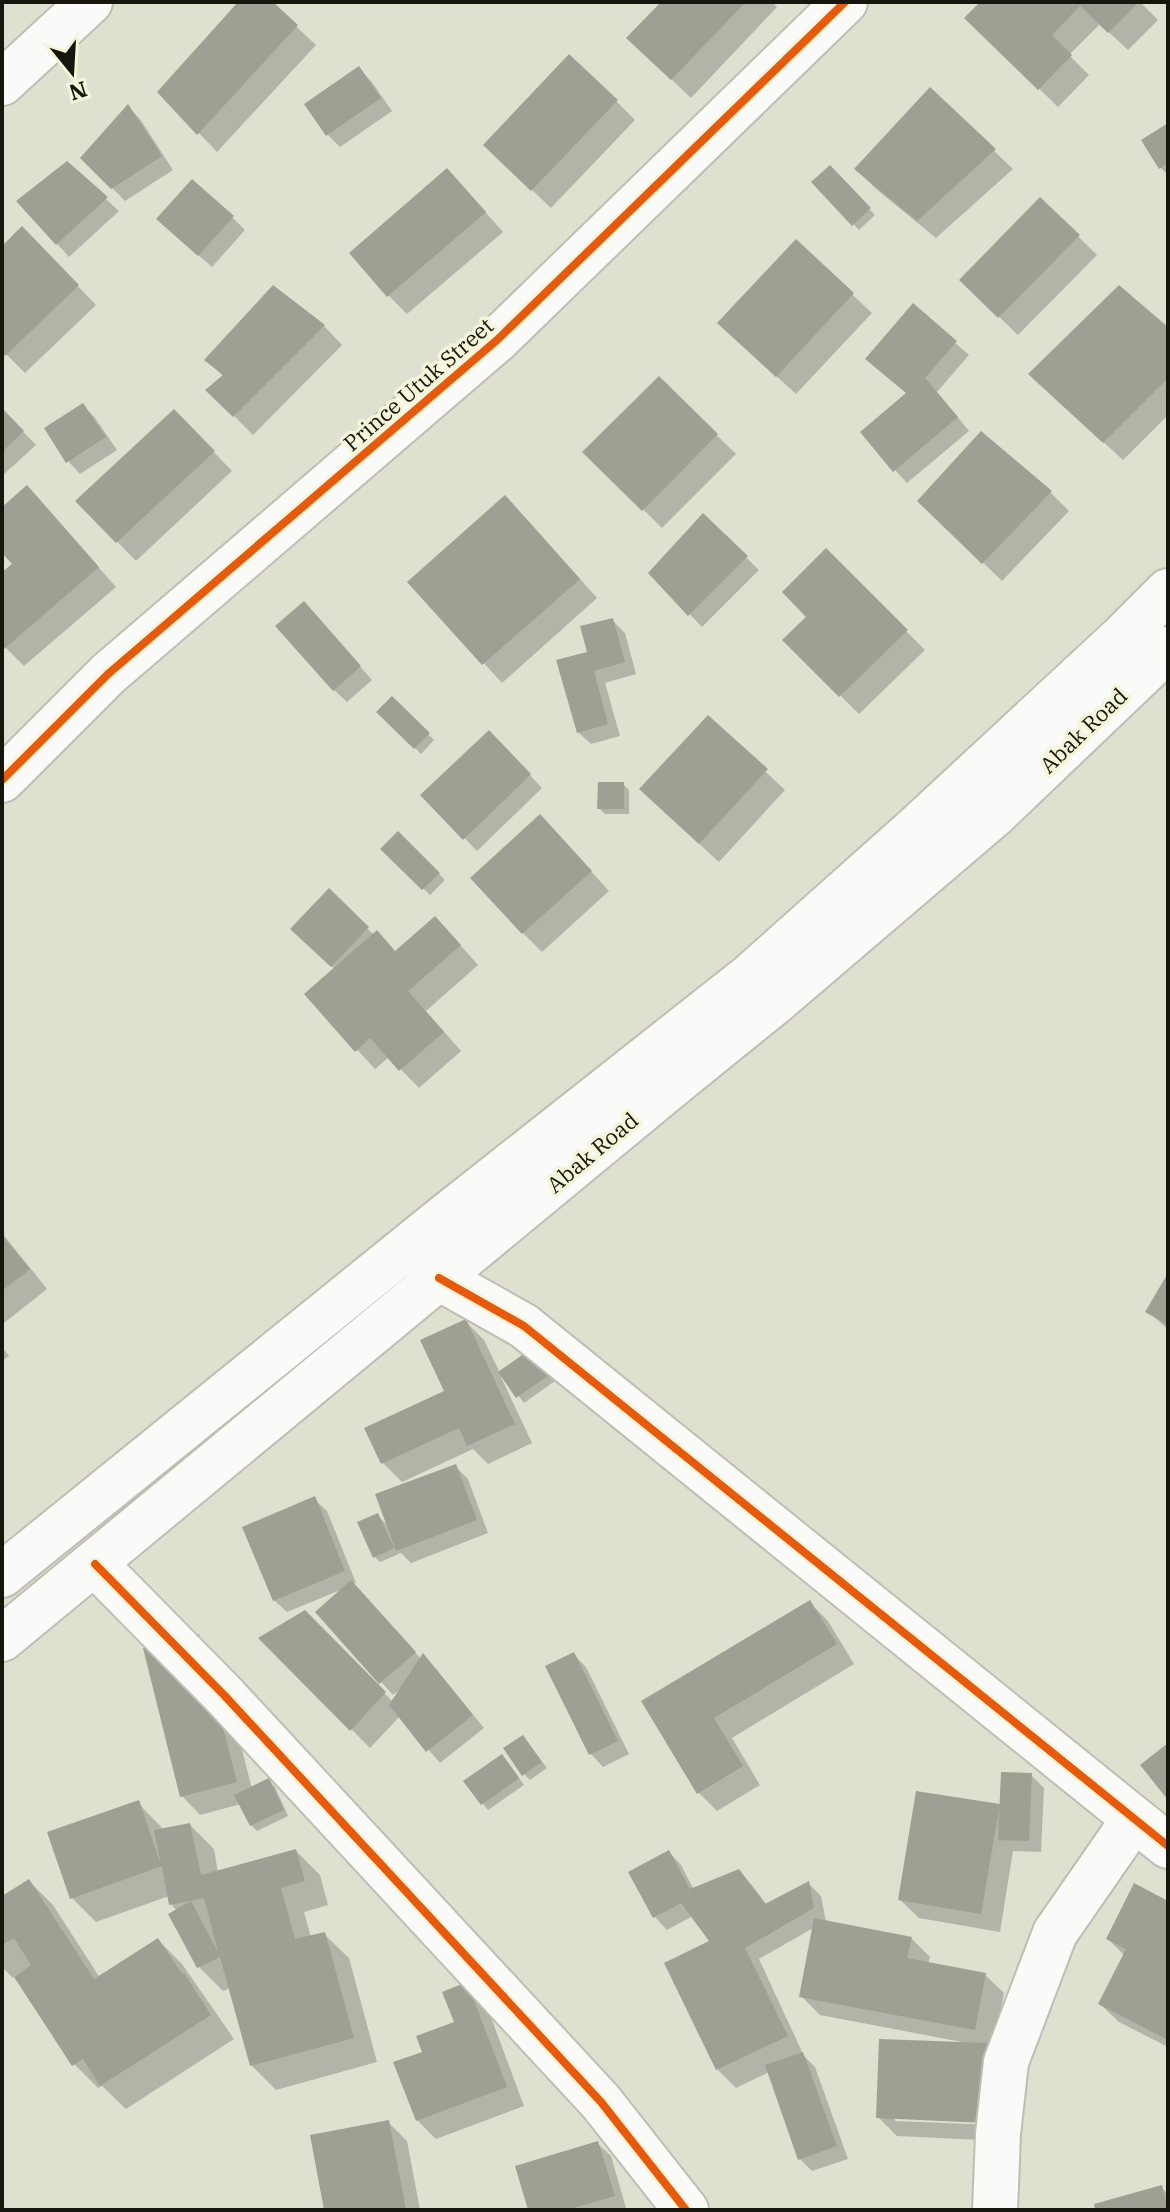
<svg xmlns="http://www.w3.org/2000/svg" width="1170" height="2212" font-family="'IBM Plex Serif',serif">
  <rect width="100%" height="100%" fill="#e0e0d1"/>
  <path fill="#0003" fill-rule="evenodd" d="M241 2H270L316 45 217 152 160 92Z
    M663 2H772L777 7 691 98 647 56Z
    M983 2H1140L1158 20 1128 50 1100 24 1069 55 1089 75 1058 107 967 18Z
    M358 68 371 81 392 111 340 147 328 135Z
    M930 90 1013 169 936 238 875 188 856 169Z
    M616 101 635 120 551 208 505 164Z
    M128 107 140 119 173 170 125 201 83 158Z
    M1168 125V172L1166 173 1160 167Z
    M67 164 119 211 69 257 19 201Z
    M830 168 875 215 859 230 814 183Z
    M466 190 503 232 407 314 388 295Z
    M1040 199 1097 255 1018 335 961 280Z
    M232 217 245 230 212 267 172 232Z
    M796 242 872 313 796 394 739 342Z
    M2 248H41L96 305 25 373 2 350Z
    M913 306 969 355 937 392 969 431 907 483 895 470 908 394Z
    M324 326 342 345 253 435 208 390 224 377 207 360Z
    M1168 330V415L1123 460 1049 392Z
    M659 379 736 454 662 528 585 452Z
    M83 405 95 418 117 450 80 474 68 461Z
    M2 410 36 445 2 476Z
    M174 411 232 471 136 561 78 501Z
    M1050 492 1069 511 1002 581 920 501Z
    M45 507 116 587 24 666 2 644V575L14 564 2 550V510Z
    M524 516 597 598 502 683 410 582Z
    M703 516 759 570 702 627 650 573Z
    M826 551 925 650 859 714 785 640 809 617Z
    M316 617 372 680 347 702 334 690Z
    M612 620 625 633 636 674 605 683 620 736 591 744 578 732 590 653Z
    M392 699 434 740 421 754 379 712Z
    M708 718 785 790 719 862 660 808Z
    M489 732 542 788 477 851 423 795Z
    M623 784 629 790V814H605L599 808Z
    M398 833 445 880 430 895 383 849Z
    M558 835 609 891 542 952 523 933Z
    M329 891 374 935 396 953 454 938 478 965 426 1011 461 1051 419 1088 389 1057 375 1069 307 995 335 969 305 941Z
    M2 1233 47 1289 4 1323 2 1321Z
    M1168 1277V1329L1148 1312Z
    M465 1321 484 1340 500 1373 538 1357 555 1381 524 1403 503 1376 501 1377 532 1443 488 1464 473 1449 402 1482 383 1463 447 1392Z
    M2 1347 9 1356 2 1361Z
    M455 1466 468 1479 488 1533 411 1563 401 1553 380 1562 374 1556 377 1515 389 1527Z
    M314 1499 327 1511 356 1583 353 1584 422 1660 424 1657 436 1669 484 1728 440 1763 400 1716 370 1748 261 1638 305 1612 393 1702 401 1689 393 1695 318 1612 343 1589 287 1612 274 1600Z
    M809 1602 828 1621 854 1664 732 1738 760 1785 717 1811 698 1792 644 1702Z
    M199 1636 218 1655 252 1789 269 1781 275 1787 288 1816 257 1831 251 1825 241 1804 200 1815 182 1796Z
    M574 1655 586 1667 629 1754 603 1767 591 1754Z
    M528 1743 547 1768 530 1780 524 1774Z
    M508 1762 524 1785 488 1810 466 1782Z
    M1031 1775 1044 1788 1041 1852 1013 1851 1000 1932 919 1918 900 1900Z
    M138 1803 164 1830 190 1825 214 1849 218 1873 296 1851 320 1875 328 1905 304 1912 311 1937 324 1934 349 1958 377 2062 276 2090 251 2065 230 1988 223 1991 199 1967 170 1915 177 1911 171 1904 169 1896 96 1922 72 1898Z
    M669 1852 681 1865 694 1890 739 1872 751 1884 767 1905 809 1884 821 1896 826 1922 911 1938 930 1957 928 1964 985 1975 1004 1993 993 2051 1003 2141 897 2136 878 2117 962 2044V2042L820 2015 801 1996 815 1927 759 1959 804 2056 815 2067 848 2159 812 2171 800 2159 769 2072 736 2088 717 2069 712 1942 693 1916 667 1930 655 1917ZM895 2117 995 2121V2125L895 2121Z
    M29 1881 53 1905 100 1978 158 1940 182 1964 234 2039 126 2109 102 2086 98 2088 74 2064 16 1975 13 1978 2 1967V1895L4 1897Z
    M1168 1903V2047L1119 2022 1100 2004 1125 1956 1108 1939Z
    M467 1985 486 2004 524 2106 436 2139 417 2120 424 2053 456 2023Z
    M388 2122 407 2141 420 2210H326Z
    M598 2144 611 2156 626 2208 620 2210H530Z
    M1161 2187 1168 2194V2210H1097Z"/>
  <path fill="#9f9f93" d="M238 2H273L298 25 197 135 157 92Z
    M661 2H746L671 80 626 38Z
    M980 2H1139L1108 33 1080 6 1052 35 1072 55 1038 90 964 18Z
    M569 54 618 100 531 191 483 145Z
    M359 66 381 98 326 136 304 104Z
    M930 87 996 149 917 221 854 169Z
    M128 104 162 156 111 189 80 158Z
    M1168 123V163L1159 169 1141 140Z
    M67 161 108 197 56 245 16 201Z
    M830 165 871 208 852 226 811 182Z
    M447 168 486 212 387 297 349 253Z
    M192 179 234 216 198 256 156 219Z
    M1040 197 1080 235 998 318 959 280Z
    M22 226 79 285 5 356 2 352V246Z
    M796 239 854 293 776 377 717 323Z
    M273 285 325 325 233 417 205 390 223 375 204 360Z
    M1119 285 1168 327V378L1103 443 1028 374Z
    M913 303 957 341 925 378 958 417 893 472 860 432 906 393 865 359Z
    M659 376 718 434 642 511 582 452Z
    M83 403 106 437 66 463 44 428Z
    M2 408 24 431 2 452Z
    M174 409 215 451 116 543 75 501Z
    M981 431 1052 491 982 564 917 501Z
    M27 485 99 567 4 649 2 647V572L12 564 2 553V507Z
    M505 495 580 579 482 665 407 582Z
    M703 513 748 556 688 616 648 573Z
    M826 548 908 630 839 697 782 640 806 617 782 592Z
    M304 601 361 666 333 691 275 626Z
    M613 618 625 662 594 671 608 724 577 733 556 660 587 652 580 626Z
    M392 696 430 733 414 749 376 712Z
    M708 715 768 769 699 844 639 789Z
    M489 730 531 774 463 840 420 795Z
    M598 782H624V809H597Z
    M540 814 592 871 522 934 470 878Z
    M398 831 440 873 422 890 380 849Z
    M329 888 369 927 331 967 290 929Z
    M435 916 461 945 408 991 444 1032 399 1071 370 1038 355 1052 304 994 377 930 395 951Z
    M2 1235 30 1269 2 1291Z
    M1168 1273V1325L1145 1312Z
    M466 1319 515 1424 467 1446 459 1428 381 1464 364 1428 444 1391 420 1340Z
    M532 1348 551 1374 516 1398 498 1372Z
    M456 1464 477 1520 396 1551 375 1494Z
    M315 1496 345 1571 273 1601 242 1527Z
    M378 1513 394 1548 373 1558 357 1522Z
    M351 1580 416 1652 379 1684 315 1612Z
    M810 1600 837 1644 714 1718 743 1766 697 1794 641 1701Z
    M305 1610 386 1692 350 1731 258 1638Z
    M199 1634 237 1782 180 1797 143 1648Z
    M574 1652 618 1741 589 1755 545 1666Z
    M423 1653 473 1715 426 1752 389 1705Z
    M523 1735 542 1762 522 1776 503 1748Z
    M1168 1743V1800L1140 1765Z
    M502 1754 519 1778 481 1805 463 1781Z
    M1001 1772 1032 1773 1029 1841 998 1840Z
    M269 1778 284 1810 250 1826 234 1795Z
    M916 1791 1000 1804 981 1914 898 1900Z
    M139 1800 161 1865 154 1830 190 1823 201 1875 296 1849 305 1881 281 1888 295 1939 325 1932 354 2038 250 2066 220 1957 197 1968 168 1914 191 1901 218 1952 204 1898 169 1905 162 1866 70 1899 47 1832Z
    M669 1850 690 1889 739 1869 765 1904 809 1881 814 1908 745 1948 788 2036 716 2070 664 1963 709 1941 681 1903 653 1918 628 1872Z
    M29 1879 94 1979 158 1938 182 1974 184 1973 211 2015 100 2086 83 2059 72 2066 14 1977 31 1965 14 1938 2 1945V1896Z
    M1134 1883 1168 1901V2035L1166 2039 1098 2004 1126 1949 1106 1939Z
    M814 1918 912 1937 907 1958 986 1973 975 2030 799 1997Z
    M467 1982 507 2087 416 2121 393 2062 422 2052 416 2036 454 2022 442 1992Z
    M879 2039 989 2043 985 2123 876 2118Z
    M803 2052 837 2146 798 2160 765 2065Z
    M389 2120 406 2210H324L310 2135Z
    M598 2141 615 2196 566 2210H528L515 2166Z
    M1162 2185 1168 2210H1095L1094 2204Z"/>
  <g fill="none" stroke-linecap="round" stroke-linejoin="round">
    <g stroke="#bebeb2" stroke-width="48">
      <path id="minor" d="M2 83 90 2
        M2 780 108 674 497 340 845 2
        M439 1278 524 1326 1168 1846
        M95 1564 224 1695 601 2102 686 2210
        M995 2210 998 2134 1006 2062 1055 1933 1134 1819"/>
    </g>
    <g stroke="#bebeb2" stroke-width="48">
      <path id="highway" d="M2 1575 442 1219 750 976 915 829 1121 638 1168 591
        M2 1639 675 1083 774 1003 994 815 1168 649"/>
    </g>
    <use href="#minor" stroke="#fafaf8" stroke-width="44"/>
    <use href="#highway" stroke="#fafaf8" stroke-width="44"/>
    <g stroke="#f3f4d8" stroke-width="13">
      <path id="cycleway" d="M2 780 108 674 497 340 845 2
        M439 1278 524 1326 1168 1846
        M95 1564 224 1695 601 2102 686 2210"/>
    </g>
    <use href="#cycleway" stroke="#e8590c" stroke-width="8"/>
  </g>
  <g text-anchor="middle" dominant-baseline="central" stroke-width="7" stroke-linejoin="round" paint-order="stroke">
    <g font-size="22" fill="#16160c" stroke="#f3f4d8">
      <text transform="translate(418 384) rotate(-41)">Prince Utuk Street</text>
      <text transform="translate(1083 730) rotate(-44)">Abak Road</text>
      <text transform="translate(592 1152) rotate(-40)">Abak Road</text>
    </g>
  </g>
  <rect width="1170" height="2212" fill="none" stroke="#16160c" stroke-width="8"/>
  <g transform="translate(72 72) rotate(162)" stroke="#f3f4d8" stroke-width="6" paint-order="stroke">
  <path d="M0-6L14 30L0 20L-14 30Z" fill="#16160c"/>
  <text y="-12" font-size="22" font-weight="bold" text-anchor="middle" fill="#16160c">N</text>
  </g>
</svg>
